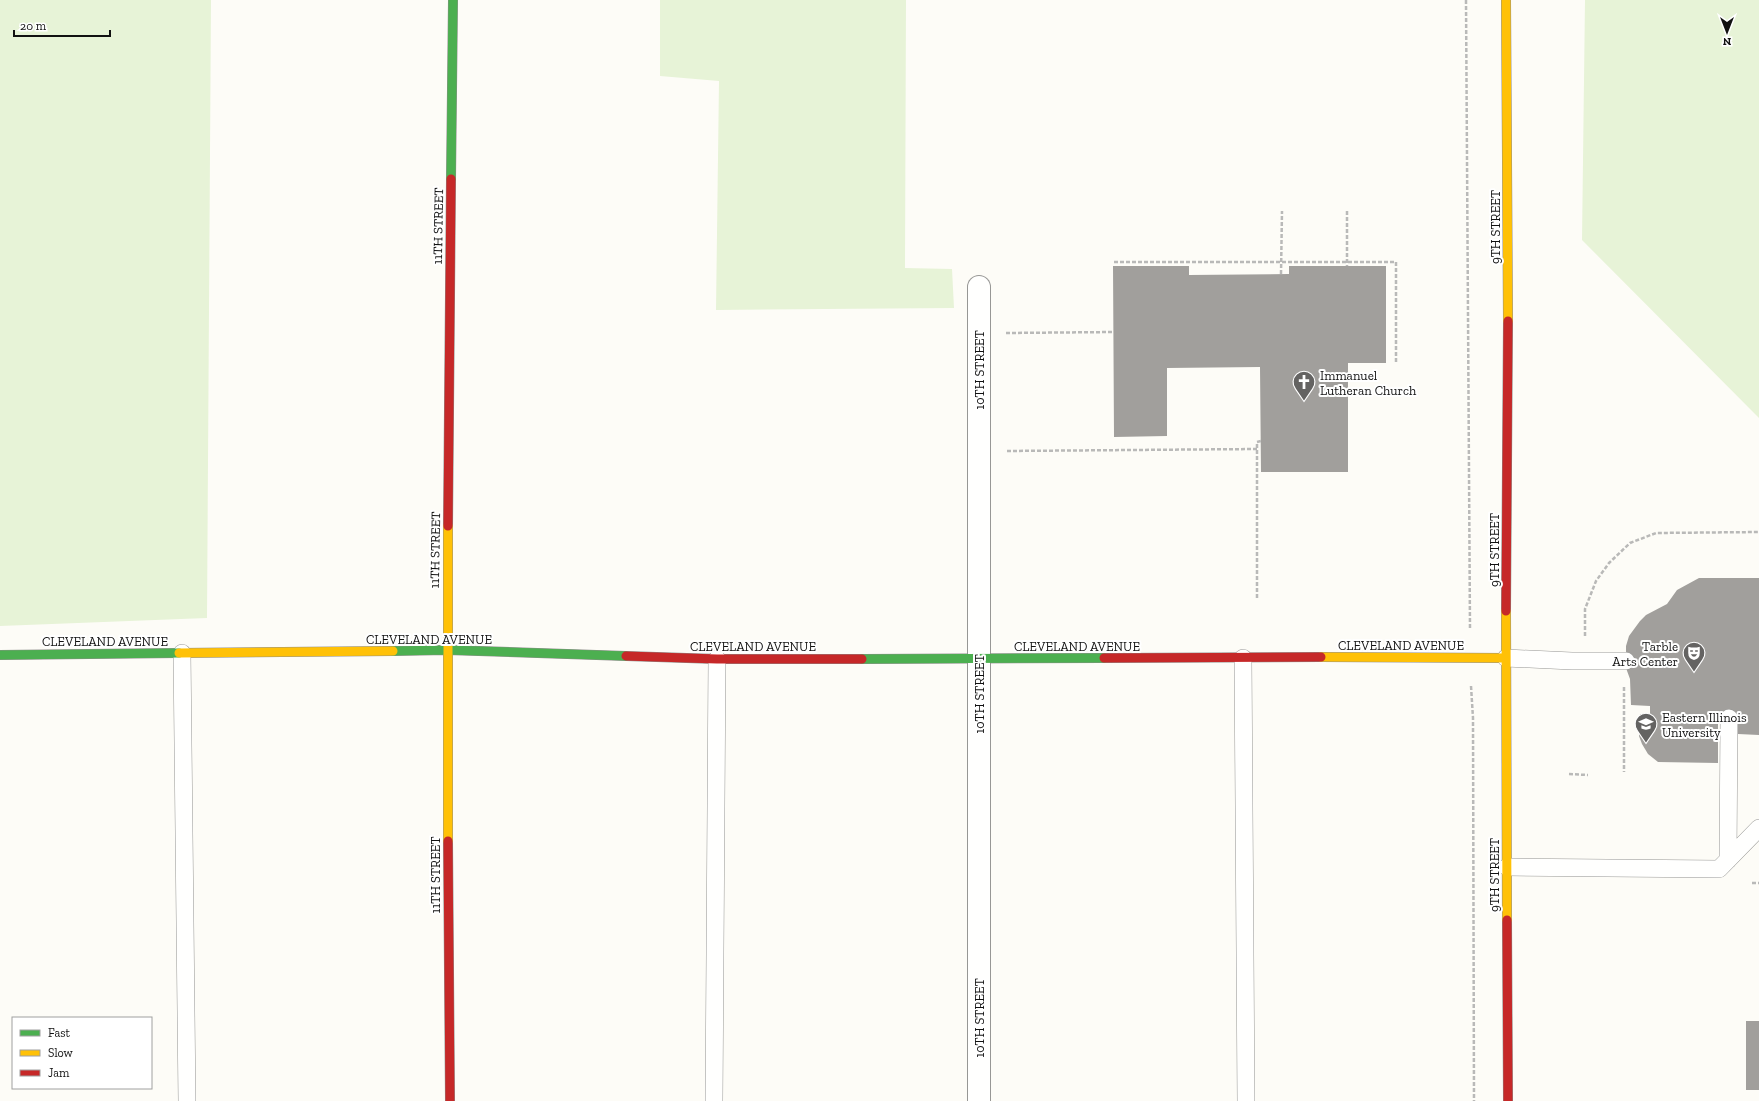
<svg xmlns="http://www.w3.org/2000/svg" width="1759" height="1101" font-family="'Zilla Slab',serif">
  <rect width="100%" height="100%" fill="#fdfcf7"/>
  <path fill="#e7f3d7" d="M0 0H211L207 618 0 626Z
    M660 0H906L905 268 952 269 954 308 716 310 719 81 660 76Z
    M1585 0H1759V418L1582 240Z"/>
  <path fill="#a19f9c" d="M1113 266H1189V275L1289 274V266H1386V363H1348V472H1261L1260 367 1167 368V436L1114 437Z
    M1699 578H1759V735L1738 734 1737 718H1718V763L1658 762 1648 754 1642 744 1639 736 1640 714H1650V706L1631 705 1630 679 1626 668V646L1629 636 1640 621 1646 615 1667 604 1677 590Z
    M1746 1021H1759V1090H1746Z"/>
  <g fill="none" stroke-linecap="round" stroke-linejoin="round">
    <g stroke="#979795" stroke-width="18">
      <path id="lane" d="M182 653 187 1101
        M1243 658 1246 1101
        M1506 658 1572 661H1626
        M1728 860 1729 718
        M1507 867 1719 869 1759 828
        M714 1101 717 659"/>
    </g>
    <g stroke="#979795" stroke-width="24">
      <path id="street" d="M979 287V1101"/>
    </g>
    <g stroke="#8e8d8b" stroke-width="10">
      <path id="fast" d="M451 179 453 0
        M393 651 447 650 626 656
        M0 655 179 653
        M862 659 1104 658"/>
    </g>
    <g stroke="#8e8d8b" stroke-width="10">
      <path id="slow" d="M1506 0 1508 321
        M448 526V841
        M1506 611 1507 920
        M179 653 393 651
        M1321 657 1506 658"/>
    </g>
    <g stroke="#8e8d8b" stroke-width="10">
      <path id="jam" d="M448 526 451 179
        M1506 611 1508 321
        M626 656 717 659H862
        M1104 658 1321 657
        M448 841 450 1101
        M1507 920 1508 1101"/>
    </g>
    <path stroke="#b9b9b8" stroke-width="2.5" stroke-dasharray="4 2" stroke-linecap="butt" d="M1466 0 1470 629
      M1347 211V266
      M1114 262H1396V363
      M1281 274 1282 211
      M1006 333 1114 332
      M1007 451 1257 449
      M1257 598V442L1261 441
      M1585 636V609L1596 581 1609 563 1630 543 1656 533 1759 532
      M1471 686 1473 718 1474 1101
      M1624 687V772
      M1569 774 1588 775
      M1752 883H1759"/>
    <use href="#lane" stroke="#fffffe" stroke-width="17"/>
    <use href="#street" stroke="#fffffe" stroke-width="22"/>
    <use href="#fast" stroke="#4caf50" stroke-width="9"/>
    <use href="#slow" stroke="#ffc107" stroke-width="9"/>
    <use href="#jam" stroke="#c62828" stroke-width="9"/>
  </g>
  <defs>
    <g id="church-pin" transform="scale(1.15)"><path d="M0 17L-7.5 6A9.5 9.5 0 1 1 7.5 6Z" fill="#646362" stroke="#fff"/><path d="M-1.2-6h2.4v3.5h3.3v2.4h-3.3V6h-2.4V-.1h-3.3v-2.4h3.3Z" fill="#fff"/></g>
    <g id="theatre-pin" transform="scale(1.15)"><path d="M0 17L-7.5 6A9.5 9.5 0 1 1 7.5 6Z" fill="#646362" stroke="#fff"/><path d="M-5-5.5Q0-4 5-5.5V0Q5 5 0 6Q-5 5-5 0ZM-3.3-2.5H-1v1.5H-3.3ZM1-2.5H3.3v1.5H1ZM-2.8 1Q0 5.5 2.8 1Z" fill="#fff"/></g>
    <g id="university-pin" transform="scale(1.15)"><path d="M0 17L-7.5 6A9.5 9.5 0 1 1 7.5 6Z" fill="#646362" stroke="#fff"/><path d="M0-5L7-2L0 1L-7-2ZM-4 1L0 2.5L4 1V4Q0 6-4 4Z" fill="#fff"/></g>
  </defs>
  <g fill-rule="evenodd">
    <use href="#church-pin" x="1304" y="382"/>
    <use href="#theatre-pin" x="1694" y="653"/>
    <use href="#university-pin" x="1646" y="724"/>
  </g>
  <g text-anchor="middle" dominant-baseline="central" stroke-width="4" stroke-linejoin="round" paint-order="stroke">
    <g font-size="13" fill="#111" stroke="#fff">
      <text transform="translate(438 226) rotate(-89)">11TH STREET</text>
      <text transform="translate(1495 227) rotate(-90)">9TH STREET</text>
      <text transform="translate(979 370) rotate(-90)">10TH STREET</text>
      <text transform="translate(435 550) rotate(-89)">11TH STREET</text>
      <text transform="translate(1494 550) rotate(-90)">9TH STREET</text>
      <text x="429" y="639">CLEVELAND AVENUE</text>
      <text x="105" y="641">CLEVELAND AVENUE</text>
      <text x="1401" y="645">CLEVELAND AVENUE</text>
      <text x="753" y="646">CLEVELAND AVENUE</text>
      <text x="1077" y="646">CLEVELAND AVENUE</text>
      <text transform="translate(979 694) rotate(-90)">10TH STREET</text>
      <text transform="translate(435 875) rotate(-90)">11TH STREET</text>
      <text transform="translate(1494 875) rotate(-90)">9TH STREET</text>
      <text transform="translate(979 1018) rotate(-90)">10TH STREET</text>
    </g>
    <g font-size="13" fill="#111" stroke="#fff" text-anchor="start">
      <text x="1320" y="375">Immanuel<tspan x="1320" dy="15">Lutheran Church</tspan></text>
      <text x="1678" y="646" text-anchor="end">Tarble<tspan x="1678" dy="15">Arts Center</tspan></text>
      <text x="1662" y="717">Eastern Illinois<tspan x="1662" dy="15">University</tspan></text>
    </g>
  </g>
  <rect x="12" y="1017" width="140" height="72" fill="#ffffff" stroke="#a0a0a0"/>
  <rect x="20" y="1030" width="20" height="6" fill="#4caf50" stroke="#a0a0a0"/>
  <text x="48" y="1037" font-size="12" fill="#111111">Fast</text>
  <rect x="20" y="1050" width="20" height="6" fill="#ffc107" stroke="#a0a0a0"/>
  <text x="48" y="1057" font-size="12" fill="#111111">Slow</text>
  <rect x="20" y="1070" width="20" height="6" fill="#c62828" stroke="#a0a0a0"/>
  <text x="48" y="1077" font-size="12" fill="#111111">Jam</text>
  <g transform="translate(1727 32) rotate(180)" stroke="#ffffff" stroke-width="3" paint-order="stroke">
  <path d="M0-3L7 15L0 10L-7 15Z" fill="#111111"/>
  <text y="-6" font-size="11" font-weight="bold" text-anchor="middle" fill="#111111">N</text>
  </g>
  <path d="M14 30v6h96v-6" fill="none" stroke="#111111" stroke-width="2"/>
  <text x="20" y="30" font-size="12" fill="#111111" stroke="#ffffff" stroke-width="3" paint-order="stroke">20 m</text>
</svg>
